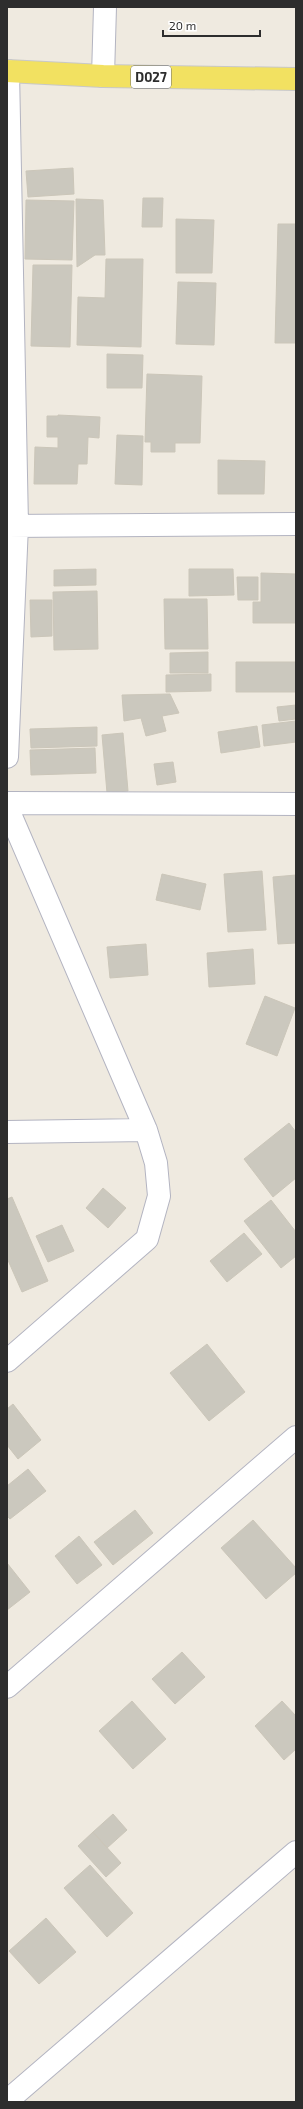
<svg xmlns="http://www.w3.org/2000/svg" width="303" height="2109" font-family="'Exo 2',sans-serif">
  <rect width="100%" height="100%" fill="#efeae0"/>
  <path fill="#cbc8be" stroke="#cbc6b9" d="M73 168 74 194 28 197 26 171Z
    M143 198H163L162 227H142Z
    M76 199 103 200 105 255H95L77 267Z
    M26 200 74 201 72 260 25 259Z
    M176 219 214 220 212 273H176Z
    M278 224H296V343H275Z
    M106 259H143L141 347 77 345 78 297 105 298Z
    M33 265H72L70 347 31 346Z
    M178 282 216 283 214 345 176 344Z
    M107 354 143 355 142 388H107Z
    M147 374 202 376 200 443H175V452H151V442H145Z
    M58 415 100 417 99 438 88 437 87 464H78L77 484H34L35 447 58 448V437H47V416H58Z
    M117 435 143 436 142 485 115 484Z
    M218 460 265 461 264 494H218Z
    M96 569V585L54 586V570Z
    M189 569H233L234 595 189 596Z
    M261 573 296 574V623H253V602H261Z
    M237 577H258V600H238Z
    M97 591 98 649 54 650 53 592Z
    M164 599H207L208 649H165Z
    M30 600H52V636L31 637Z
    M208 652V673H170V653Z
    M236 662H296V692H236Z
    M211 674V691L166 692V675Z
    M170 694 179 713 162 716 166 731 146 736 141 718 124 721 122 695Z
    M296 705V719L279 721 277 707Z
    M296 721V742L264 746 262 725Z
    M257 726 260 747 221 753 218 732Z
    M97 727V746L31 748 30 729Z
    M123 733 128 791 107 793 102 735Z
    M95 748 96 773 31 775 30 750Z
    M173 762 176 782 157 785 154 764Z
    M262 871 266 930 228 932 224 874Z
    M162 874 206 884 200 910 156 900Z
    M296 875V943L278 944 273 877Z
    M146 944 148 975 110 978 107 947Z
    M253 949 255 984 209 987 207 953Z
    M265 996 295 1008 277 1056 246 1044Z
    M289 1123 296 1132V1178L273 1197 244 1159Z
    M103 1188 126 1208 108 1228 86 1208Z
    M12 1197 48 1281 22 1292 7 1258V1199Z
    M271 1200 296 1232V1256L281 1268 244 1221Z
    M62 1225 74 1251 48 1262 36 1236Z
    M244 1233 262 1254 227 1282 210 1261Z
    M207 1344 245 1392 209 1421 170 1373Z
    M13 1404 41 1440 18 1459 7 1445V1409Z
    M28 1469 46 1491 10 1519 7 1516V1486Z
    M135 1510 153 1533 113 1565 94 1542Z
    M253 1520 296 1568V1573L266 1599 221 1548Z
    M79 1536 102 1565 77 1584 55 1556Z
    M7 1563 30 1592 7 1610Z
    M182 1652 205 1677 175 1704 152 1679Z
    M132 1701 166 1739 133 1769 99 1731Z
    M282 1701 296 1716V1749L284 1760 255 1726Z
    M113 1814 127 1830 107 1848 93 1832Z
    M93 1832 121 1863 106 1877 78 1846Z
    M90 1865 133 1913 107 1937 64 1888Z
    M46 1918 76 1952 39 1984 9 1951Z"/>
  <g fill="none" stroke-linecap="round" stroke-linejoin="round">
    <g stroke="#b3b4c1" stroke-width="24">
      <path id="minor" d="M103 76 105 7
        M7 526 296 524
        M7 757 17 525 8 71
        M7 803 296 804
        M7 807 146 1130 156 1163 159 1196 147 1239 7 1361
        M7 1132 146 1130
        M7 1687 296 1437
        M7 2101 296 1852"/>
    </g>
    <g stroke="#c8c8c8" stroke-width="24">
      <path id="major" d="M7 71 103 76 296 79"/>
    </g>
    <use href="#minor" stroke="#fff" stroke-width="22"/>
    <use href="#major" stroke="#f2e161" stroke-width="22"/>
  </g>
  <g text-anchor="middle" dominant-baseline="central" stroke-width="3.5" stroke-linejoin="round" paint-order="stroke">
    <rect fill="#fff" stroke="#6c6c6c" stroke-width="1" x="131" y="66" width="40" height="22" rx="3"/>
    <g font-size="13" font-weight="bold" fill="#2d2d2d">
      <text x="151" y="77">D027</text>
    </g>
  </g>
  <rect width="303" height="2109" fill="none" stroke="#2d2d2d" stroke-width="16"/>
  <path d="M163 30v6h97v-6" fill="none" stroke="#2d2d2d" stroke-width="2"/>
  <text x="169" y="30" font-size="12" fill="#2d2d2d" stroke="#ffffff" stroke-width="3" paint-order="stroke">20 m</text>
</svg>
